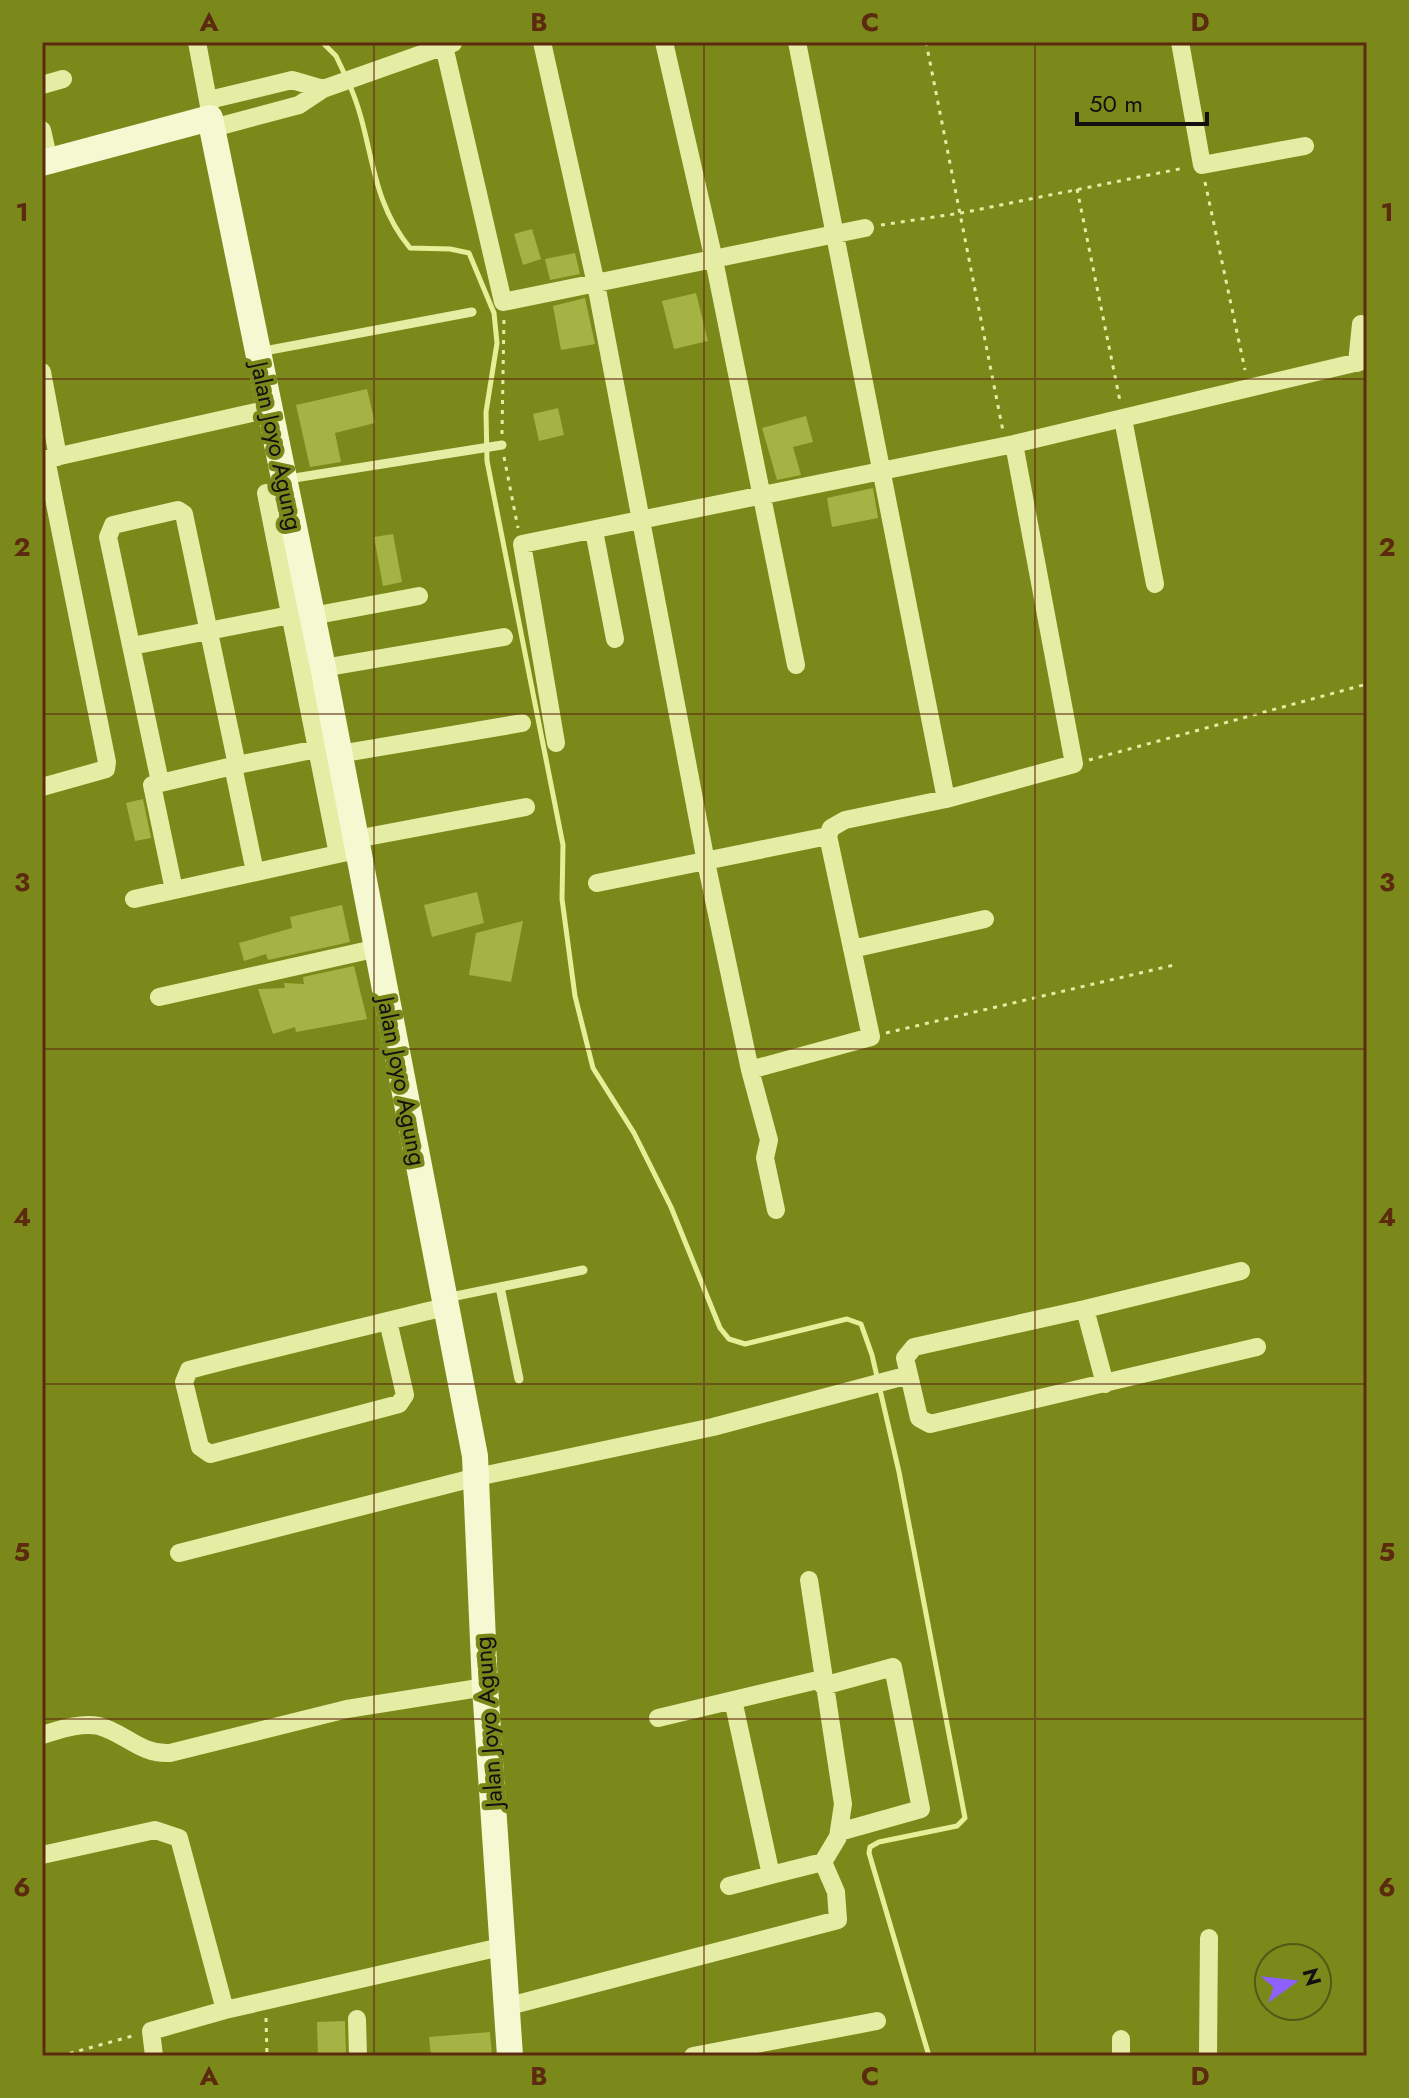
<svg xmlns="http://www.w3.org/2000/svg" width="1409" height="2098" font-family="Jost,sans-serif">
  <rect width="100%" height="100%" fill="#7b891b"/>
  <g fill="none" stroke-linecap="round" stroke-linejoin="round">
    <path stroke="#e6ef97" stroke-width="5" d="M322 42 336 56 346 77
      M350 86C374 141 368 197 410 248L450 249 469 253 494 313 497 343 486 412 487 461 563 845 562 899 575 996 593 1068 634 1133 671 1207 720 1328 729 1339 745 1344 847 1319 861 1324 872 1355 899 1472 965 1818 957 1826 879 1842 870 1847 869 1853 929 2056"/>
  </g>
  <path fill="#a5b244" d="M532 229 541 259 523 265 514 234Z
    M575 253 580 274 550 280 545 259Z
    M696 293 708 341 674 349 662 301Z
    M585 298 595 344 561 350 553 306Z
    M367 389 375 423 335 433 341 462 310 467 296 405Z
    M558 408 564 435 539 441 533 414Z
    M806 416 813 442 793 447 801 475 777 480 762 428Z
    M873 488 878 518 832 527 827 498Z
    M393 534 402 582 383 586 374 537Z
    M143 799 151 838 135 841 126 803Z
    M477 892 484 923 432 937 424 905Z
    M342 905 350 942 268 960 266 954 244 961 239 943 292 928 290 917Z
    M523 921 511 982 469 975 476 933Z
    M354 966 367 1019 296 1032 295 1027 273 1034 258 989 285 988 284 983 304 984 303 977Z
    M345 2021 346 2056H318L317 2022Z
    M490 2032 492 2056H431L429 2037Z"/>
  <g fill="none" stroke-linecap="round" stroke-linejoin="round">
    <path stroke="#e5eda4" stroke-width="3" stroke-dasharray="4 6" stroke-linecap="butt" d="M926 42 1003 431
      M1205 182 1245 370
      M1077 189 1120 401
      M881 225 961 213 1184 168
      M502 434 504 317
      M504 457 518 528
      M1089 760 1367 684
      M886 1033 1174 965
      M266 2018 267 2056
      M60 2056 136 2035"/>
    <path stroke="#e5eda4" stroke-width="9" d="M259 352 472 312
      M288 479 502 445
      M500 1287 519 1379
      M446 1298 583 1270"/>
    <path stroke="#e5eda4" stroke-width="18" d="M197 42 210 111
      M542 42 596 284 706 862 750 1070 769 1140 765 1158 776 1210
      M664 42 714 260 796 665
      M1180 42 1202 165 1305 146
      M444 46 503 302 865 228
      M42 85 63 79
      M209 100 292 80 323 89
      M213 128 299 105 323 89 453 43
      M42 130 49 161
      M1357 363 1361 324
      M42 372 58 457
      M1123 419 1155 584
      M42 460 269 409
      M266 493 338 854 358 850
      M594 531 615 639
      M312 616 419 596
      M132 646 290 615
      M323 668 504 637
      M556 743 522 544 1014 444 1367 360
      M339 754 522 723
      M237 765 317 749
      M233 766 255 872
      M160 782 108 537 113 525 178 510 184 514 237 765 152 785 174 890
      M42 787 106 769 107 762 46 459
      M946 799 1074 764 1014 444
      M356 839 526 807
      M597 883 828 836
      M134 899 338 854
      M852 949 985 919
      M159 997 378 948
      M750 1070 871 1037 828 836 831 828 845 820 946 799 797 42
      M1085 1309 1241 1271
      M388 1321 405 1395 399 1404 210 1454 200 1447 184 1382 189 1370C274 1348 359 1328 445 1307
      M909 1375 919 1418 930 1424 1257 1347
      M179 1553 477 1477 713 1427 909 1375 905 1358 914 1347 1085 1309 1105 1384
      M823 1686 893 1667 921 1809 839 1832
      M733 1700 771 1875 823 1862 838 1837 843 1804 809 1580
      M658 1718 822 1679
      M42 1735C59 1730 81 1722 99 1726 125 1733 141 1755 170 1753L347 1709 485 1687
      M42 1855 155 1830 179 1838 225 2010
      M729 1886 771 1875
      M509 2006 838 1920 836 1892 823 1862
      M357 2019 358 2056
      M154 2056 151 2031 225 2010 505 1946
      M693 2056 877 2021
      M1121 2056V2039
      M1208 2056 1209 1938"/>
    <path stroke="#f4f9d1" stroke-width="26" d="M42 163 210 118 323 668 475 1456 485 1687 510 2056"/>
  </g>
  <path fill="none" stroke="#5c2a0f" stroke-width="2" stroke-opacity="0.55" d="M374 42V2056M704 42V2056M1035 42V2056M42 379H1367M42 714H1367M42 1049H1367M42 1384H1367M42 1719H1367"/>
  <g text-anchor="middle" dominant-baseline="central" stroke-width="8" stroke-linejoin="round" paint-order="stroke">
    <g font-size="24" fill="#111" stroke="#7b891b">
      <text transform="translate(277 446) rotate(78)">Jalan Joyo Agung</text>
      <text transform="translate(402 1081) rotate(79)">Jalan Joyo Agung</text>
      <text transform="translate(488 1722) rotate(-94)">Jalan Joyo Agung</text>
    </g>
  </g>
  <rect width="1409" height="2098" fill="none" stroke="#7b891b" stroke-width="88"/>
  <g transform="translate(1293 1982) rotate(75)"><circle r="38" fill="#7b891b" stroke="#515917" stroke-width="2"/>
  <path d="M0-6L14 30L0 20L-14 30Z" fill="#8c61fe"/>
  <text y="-12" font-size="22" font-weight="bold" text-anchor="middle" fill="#111111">N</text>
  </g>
  <path d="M1077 112v12h130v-12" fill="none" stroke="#111111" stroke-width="4"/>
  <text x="1089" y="112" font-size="24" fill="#111111" stroke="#7b891b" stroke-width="6" paint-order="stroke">50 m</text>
  <rect x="44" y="44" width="1321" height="2010" fill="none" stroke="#5c2a0f" stroke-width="3"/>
  <g font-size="26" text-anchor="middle" font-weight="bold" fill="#5c2a0f">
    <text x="209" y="31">A</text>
    <text x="539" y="31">B</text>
    <text x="870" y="31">C</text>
    <text x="1200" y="31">D</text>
    <text x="22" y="221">1</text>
    <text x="1387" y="221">1</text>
    <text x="22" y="556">2</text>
    <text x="1387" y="556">2</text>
    <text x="22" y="891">3</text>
    <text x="1387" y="891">3</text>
    <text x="22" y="1226">4</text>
    <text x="1387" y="1226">4</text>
    <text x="22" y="1561">5</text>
    <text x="1387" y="1561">5</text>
    <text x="22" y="1896">6</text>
    <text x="1387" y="1896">6</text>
    <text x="209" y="2085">A</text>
    <text x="539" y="2085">B</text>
    <text x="870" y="2085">C</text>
    <text x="1200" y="2085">D</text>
  </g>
</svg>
